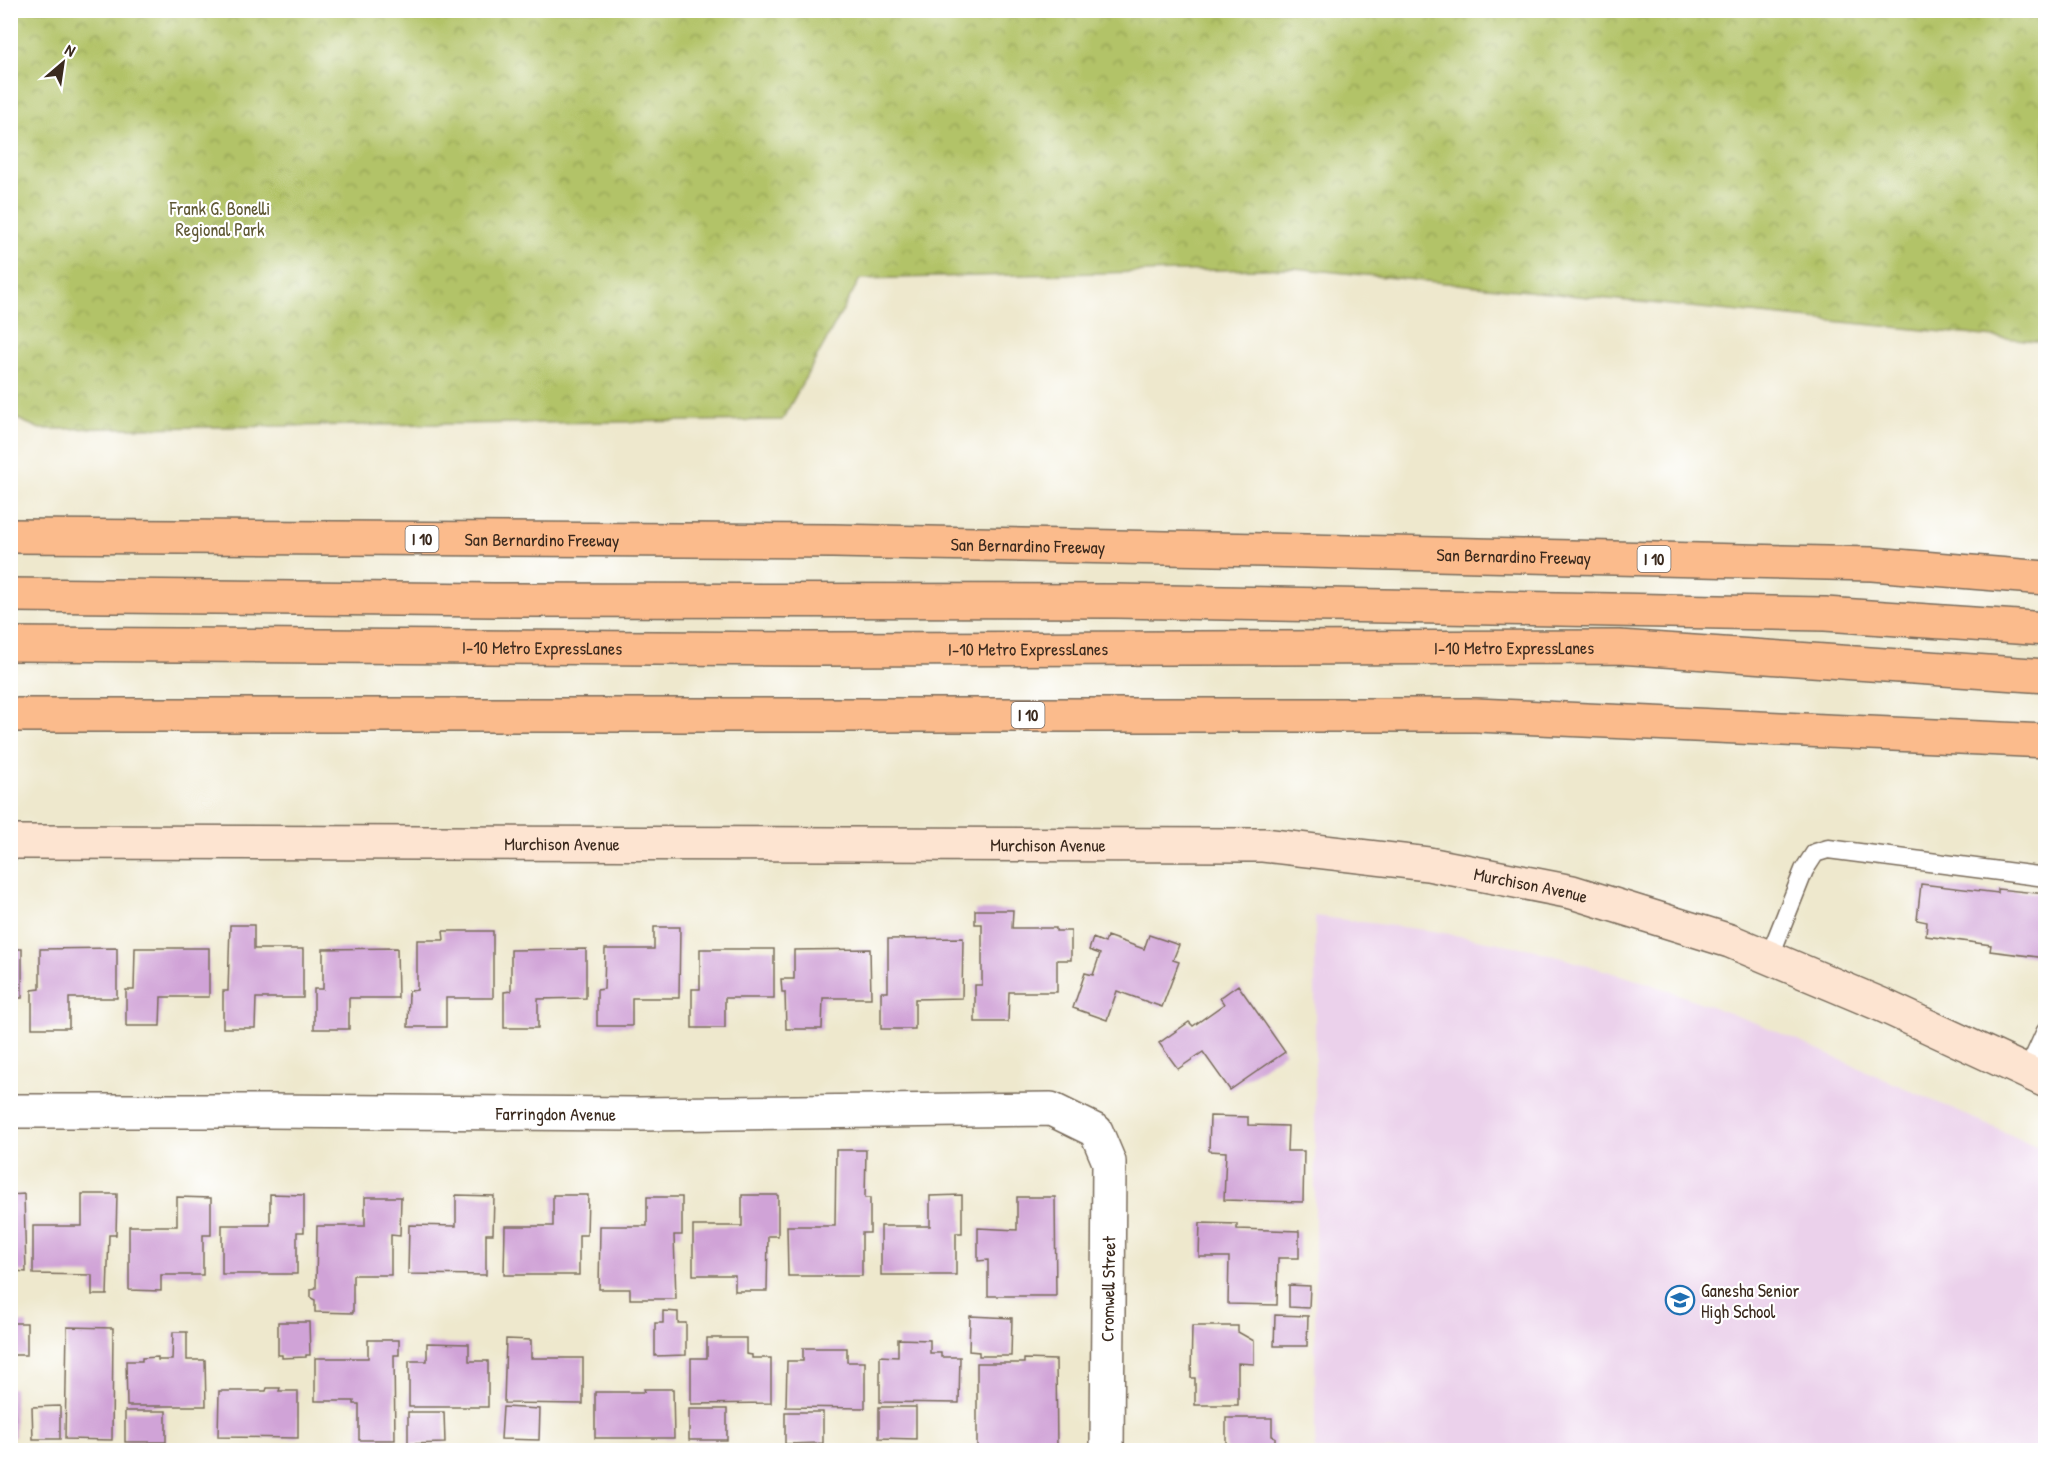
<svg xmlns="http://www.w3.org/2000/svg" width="2056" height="1461" font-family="'Patrick Hand',sans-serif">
  <defs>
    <pattern id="park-crowns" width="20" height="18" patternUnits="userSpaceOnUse" patternTransform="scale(1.5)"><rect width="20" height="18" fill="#b2c367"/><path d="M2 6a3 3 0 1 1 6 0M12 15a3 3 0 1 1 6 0" fill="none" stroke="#929f54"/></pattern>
  </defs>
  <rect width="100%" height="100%" fill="#fff"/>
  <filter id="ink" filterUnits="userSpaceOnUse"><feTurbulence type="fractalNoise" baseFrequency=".0167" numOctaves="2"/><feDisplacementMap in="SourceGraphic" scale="12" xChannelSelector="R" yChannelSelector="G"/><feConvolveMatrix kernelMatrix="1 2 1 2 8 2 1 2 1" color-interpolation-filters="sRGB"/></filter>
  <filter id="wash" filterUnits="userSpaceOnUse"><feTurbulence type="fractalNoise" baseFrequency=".008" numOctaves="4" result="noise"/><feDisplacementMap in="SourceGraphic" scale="24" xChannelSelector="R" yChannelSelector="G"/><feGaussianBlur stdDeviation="1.35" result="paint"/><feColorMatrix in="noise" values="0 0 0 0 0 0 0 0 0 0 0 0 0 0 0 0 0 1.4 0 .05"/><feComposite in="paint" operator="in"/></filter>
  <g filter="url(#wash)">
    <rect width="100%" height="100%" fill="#eee8cd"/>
    <path fill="#ebd1eb" d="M1315 916 1433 931 1531 949 1648 983 1764 1026 2045 1150V1450H1315Z"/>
    <path fill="url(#park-crowns)" stroke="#767642" stroke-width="1.5" d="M11 10 2045 11V342L1294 268 860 279 782 420 40 429 11 416Z"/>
    <g id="blocks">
      <path fill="#d0a3d7" d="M1921 884 1998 893V889L2046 894V958L1990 951 1991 945 1926 936 1927 922 1917 920Z
        M975 910H1013L1012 928H1056V931H1071V960H1057V992H1009L1008 1022H975V985H982V924H975Z
        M230 925H254V949H303V998H256L255 1028H223V991H228Z
        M654 927H680L679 998H632V1026H597V990L604 989 605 949H654Z
        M443 931H493V998H446V1027H408L409 991 417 990V940H444Z
        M1149 935 1179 945 1173 960 1179 962 1162 1007 1117 991 1107 1020 1073 1008 1085 973 1093 975 1100 954 1089 950 1093 938 1105 943 1107 936 1144 949Z
        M963 938 962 998 915 999V1029H881V992H888V939Z
        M117 948V998H69V1028H32V990L40 989V949Z
        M135 948H209V997H161L160 1026H126V990H134Z
        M397 948 398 998H349V1029H314V989H323V949Z
        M10 949H22V998H10Z
        M586 949V998L538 999V1028H504V992L511 991V950Z
        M700 949H774V998H725V1028H692V989H700Z
        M870 949 871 998H823L822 1029H786L785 992H782L781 979H794V950Z
        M1238 985 1285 1052 1230 1090 1203 1052 1178 1069 1159 1043 1189 1022 1193 1026 1224 1004 1220 998Z
        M1210 1116 1248 1117V1125L1288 1126 1287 1151H1304L1303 1202 1224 1200 1226 1152 1209 1151Z
        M836 1150H866L865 1198H870V1233H862V1276H788L787 1226H835Z
        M24 1194 26 1272 15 1271V1275H10V1195Z
        M82 1194H117L116 1235H109L107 1295H92V1275L33 1274V1226H82Z
        M270 1194 304 1195V1232H297V1274H222V1225H270Z
        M456 1195 494 1196 493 1234H486V1275L408 1274 409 1225 456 1226Z
        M553 1195H588L587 1235H579V1275H504L505 1226H553Z
        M742 1195H778V1236H768L767 1291H735V1275H693V1226H742Z
        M962 1195V1233H956V1275H881V1226H930V1196Z
        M177 1197 211 1198V1235H203V1275H161V1291L129 1290V1226H177Z
        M365 1197H401L400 1236 391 1235V1275H353V1313L315 1312V1300L311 1298V1289L316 1288 317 1226H365Z
        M647 1197H682V1235H674L676 1299H630V1289H599L600 1226H647Z
        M1017 1197H1055L1056 1296H988V1260L978 1261V1228L1017 1230Z
        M1200 1223 1237 1224V1229L1299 1231V1258H1278L1277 1305 1228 1304 1229 1257H1199Z
        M1289 1285 1310 1286 1309 1308 1289 1307Z
        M663 1311 678 1312V1323H686V1355L655 1356V1323H663Z
        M1275 1315 1308 1316 1307 1346H1274Z
        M970 1316 1012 1318 1011 1356H979V1352L969 1351Z
        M278 1322H309L310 1355H306V1357L282 1358V1355H278Z
        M10 1323H27V1355H10Z
        M1192 1326H1238V1332L1254 1341V1364L1238 1363V1405H1195V1378H1191Z
        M67 1327 113 1328 112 1440 65 1439Z
        M173 1332H187V1360H205L206 1406H127L126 1361H142V1358L158 1357V1360H172Z
        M707 1338H746V1354L752 1355V1358H771V1403L691 1404V1358H707Z
        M506 1339 531 1340V1358H583V1404L504 1403Z
        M898 1339 930 1340V1353H941V1357H960L959 1403 880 1402V1356L898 1357Z
        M368 1340H399V1355H394L395 1440H359V1404H354V1401H315V1358H368Z
        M427 1343 469 1344V1361H488V1407H409V1361H427Z
        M803 1348H847V1362H865V1408L786 1407 787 1361H803Z
        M1024 1359 1056 1360 1057 1448H977V1363H1024Z
        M10 1388H14L15 1437H10Z
        M267 1388H280L279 1391H298V1438L218 1437 219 1391H266Z
        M644 1389H673L674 1438H595V1392H645Z
        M60 1406V1439H33L32 1407Z
        M503 1407 540 1409 539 1440 501 1439Z
        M879 1407H916V1439L879 1438Z
        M689 1409H727V1440H689Z
        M125 1411H166V1442H125Z
        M408 1412H444L445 1443 408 1444Z
        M785 1412H823V1443L785 1444Z
        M1226 1418H1272V1436L1275 1437V1450H1226Z"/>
    </g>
  </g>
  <g filter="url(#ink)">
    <use href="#blocks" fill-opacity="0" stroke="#7a6c5b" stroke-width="1.5"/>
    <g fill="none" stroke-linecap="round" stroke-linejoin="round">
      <g stroke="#7a6c5b" stroke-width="21">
        <path id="lane" d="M1769 958 1804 870 1815 853 1828 849 2046 877
          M2027 1073 2046 1031"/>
      </g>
      <g stroke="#7a6c5b" stroke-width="36">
        <g id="street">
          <path id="s1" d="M10 1111H266L638 1114 1051 1109 1096 1131 1109 1162 1107 1450"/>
        </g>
      </g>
      <g stroke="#7a6c5b" stroke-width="36">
        <g id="secondary">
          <path id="s2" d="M10 842 1263 845 1428 864 1572 892 1730 941 1882 1005 2046 1081"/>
        </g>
      </g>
      <g stroke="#7a6c5b" stroke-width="36">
        <g id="highway">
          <path id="s3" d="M10 536 833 541 1263 550 1872 564 2046 578"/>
          <path d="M10 595 495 600 1115 601 1825 614 2046 629"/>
          <path id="s4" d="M10 644 813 649 1619 647 2046 676"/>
          <path d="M10 715H1476L2046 741"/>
        </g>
      </g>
      <use href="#lane" stroke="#fff" stroke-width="18"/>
      <use href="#street" stroke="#fff" stroke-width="33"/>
      <use href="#secondary" stroke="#fde4d1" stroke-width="33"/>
      <use href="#highway" stroke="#fbbb8c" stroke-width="33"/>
    </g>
  </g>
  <defs>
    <g id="school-ring" transform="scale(1.5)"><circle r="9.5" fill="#fff" stroke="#1f6fb2" stroke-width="1.5"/><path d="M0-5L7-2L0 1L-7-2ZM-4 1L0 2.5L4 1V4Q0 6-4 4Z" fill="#1f6fb2"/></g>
  </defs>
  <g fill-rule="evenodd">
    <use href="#school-ring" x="1680" y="1300"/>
  </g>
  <g text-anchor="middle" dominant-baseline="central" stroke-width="4.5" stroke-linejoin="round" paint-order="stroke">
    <g fill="#fff" stroke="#766a62" stroke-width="1.5">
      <rect x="405.5" y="526" width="33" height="26" rx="4.5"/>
      <rect x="1637.5" y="546" width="33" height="26" rx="4.5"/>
      <rect x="1011.5" y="702" width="33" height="26" rx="4.5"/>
    </g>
    <g font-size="16" font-weight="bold" fill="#3b2a1e">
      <text x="422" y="539">I 10</text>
      <text x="1654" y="559">I 10</text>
      <text x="1028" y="715">I 10</text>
    </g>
    <g font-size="18" fill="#5f5834" stroke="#fff">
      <text x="220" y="208">Frank G. Bonelli<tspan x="220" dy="21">Regional Park</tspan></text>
    </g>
    <g font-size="18" fill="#3b2a1e" stroke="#fff">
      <text stroke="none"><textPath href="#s3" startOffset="532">San Bernardino Freeway</textPath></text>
      <text stroke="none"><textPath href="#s3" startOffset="1018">San Bernardino Freeway</textPath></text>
      <text stroke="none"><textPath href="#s3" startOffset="1504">San Bernardino Freeway</textPath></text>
      <text stroke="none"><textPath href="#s4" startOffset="1504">I-10 Metro ExpressLanes</textPath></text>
      <text stroke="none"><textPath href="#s4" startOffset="532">I-10 Metro ExpressLanes</textPath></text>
      <text stroke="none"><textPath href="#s4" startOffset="1018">I-10 Metro ExpressLanes</textPath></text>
      <text stroke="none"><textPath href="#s2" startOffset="552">Murchison Avenue</textPath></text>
      <text stroke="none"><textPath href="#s2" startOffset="1038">Murchison Avenue</textPath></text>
      <text stroke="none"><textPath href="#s2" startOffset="1524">Murchison Avenue</textPath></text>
      <text stroke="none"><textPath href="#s1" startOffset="546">Farringdon Avenue</textPath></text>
      <text transform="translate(1108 1289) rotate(-89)">Cromwell Street</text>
    </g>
    <g font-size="18" fill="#3b2a1e" stroke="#fff" text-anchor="start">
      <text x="1701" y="1290">Ganesha Senior<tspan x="1701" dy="21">High School</tspan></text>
    </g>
  </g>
  <rect width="2056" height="1461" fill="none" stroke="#fff" stroke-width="36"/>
  <g transform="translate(63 63) rotate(29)" stroke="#ffffff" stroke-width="4.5" paint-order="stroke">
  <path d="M0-4.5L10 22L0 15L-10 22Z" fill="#3b2a1e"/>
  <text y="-9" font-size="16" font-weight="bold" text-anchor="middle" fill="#3b2a1e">N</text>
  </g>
</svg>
